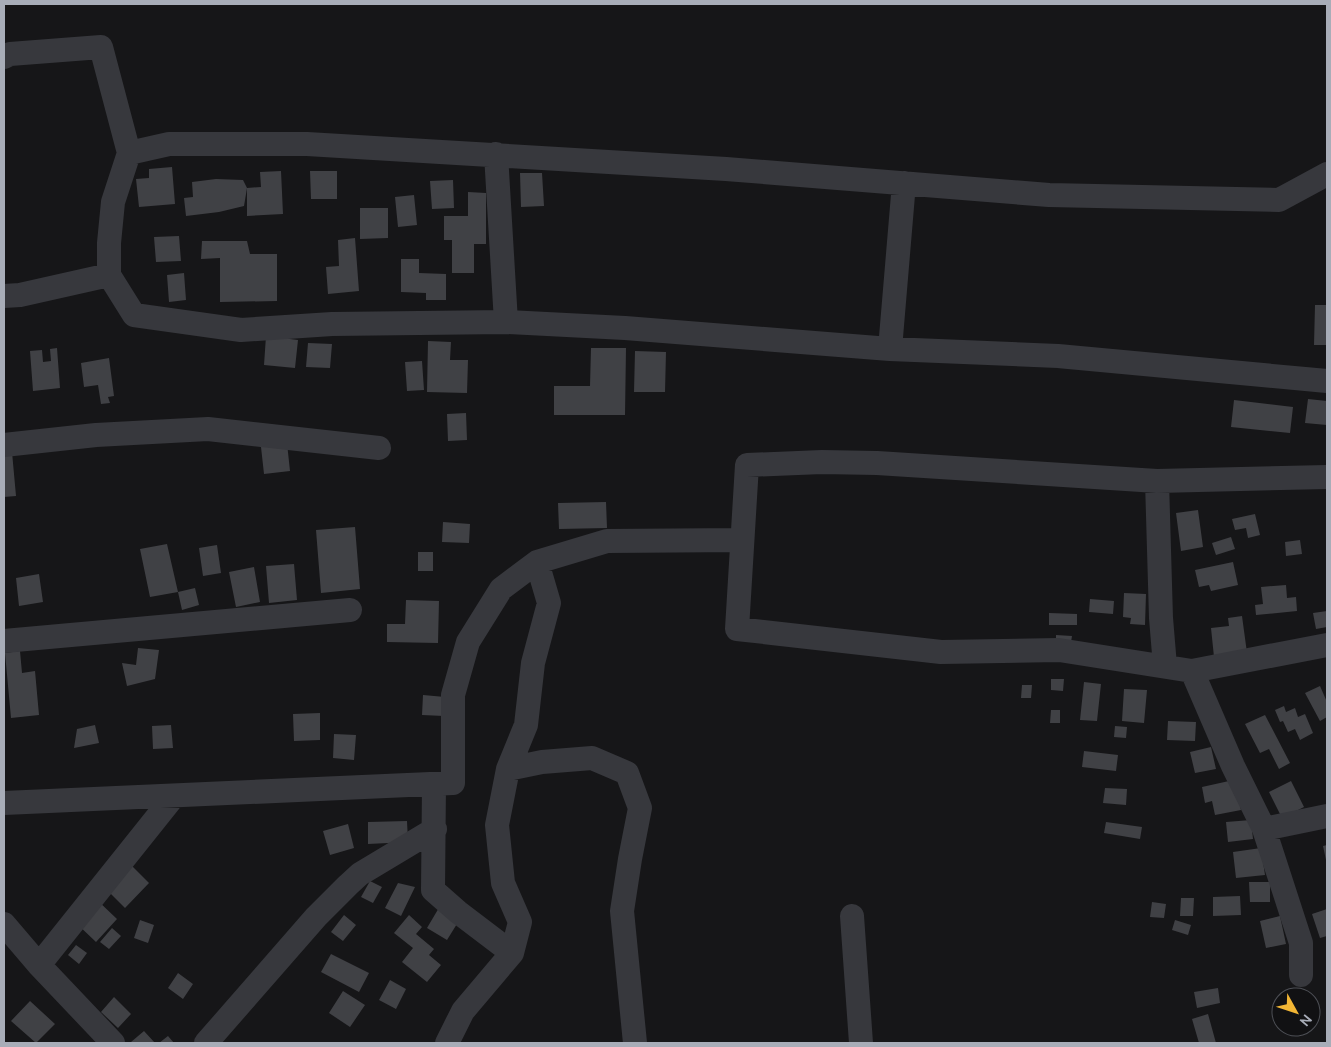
<svg xmlns="http://www.w3.org/2000/svg" width="1331" height="1047" font-family="Ubuntu,sans-serif">
  <rect width="100%" height="100%" fill="#161618"/>
  <path fill="#404145" d="M172 167 175 204 139 207 136 179 149 178V169Z
    M281 171 283 214 247 216V188L261 187 260 172Z
    M310 171H337V199H311Z
    M520 173H542L544 206 521 207Z
    M216 179 243 180 247 188 244 206 219 212 186 216 184 198 193 197 192 182Z
    M453 180 454 208 432 209 430 181Z
    M468 192 486 193V244H474V273H452V240H444V216H468Z
    M414 195 417 225 398 227 395 197Z
    M360 208H388V238L360 239Z
    M179 236 181 261 156 262 154 237Z
    M355 238 359 291 328 294 326 267 339 266 338 240Z
    M202 241H247L250 254H277V301L220 302V258L201 259Z
    M401 259H419V273L446 274V300H426V293L401 292Z
    M184 273 186 300 169 302 167 275Z
    M1315 305H1327V345H1314Z
    M266 336 298 340 295 368 264 365Z
    M428 341 451 342 450 360H468L467 393 427 392Z
    M308 343 332 344 330 368 306 367Z
    M57 348 60 388 33 391 30 351 42 350 43 362 51 361 50 349Z
    M591 348H626L625 415H554V386H590Z
    M635 351 666 352 665 392H634Z
    M109 358 114 396 108 397 110 403 101 404 98 385 84 387 81 363Z
    M422 361 424 390 407 391 405 362Z
    M1308 399 1327 401V425L1305 423Z
    M1234 400 1293 407 1290 433 1231 427Z
    M466 413 467 440 448 441 447 414Z
    M287 443 290 471 264 474 261 447Z
    M4 452H12L16 496 4 497Z
    M606 502 607 528 559 529 558 503Z
    M1198 510 1203 547 1181 551 1176 513Z
    M1255 514 1260 535 1248 538 1246 528 1235 530 1232 519Z
    M443 522 470 524 469 543 442 542Z
    M355 527 360 589 321 593 316 530Z
    M1231 537 1235 549 1216 555 1212 543Z
    M1300 540 1302 554 1286 556 1285 542Z
    M167 544 178 592 150 597 140 549Z
    M217 545 221 573 203 576 199 548Z
    M418 552H433V571H418Z
    M1233 562 1238 585 1211 591 1209 585 1199 587 1195 570Z
    M294 564 297 600 269 603 266 566Z
    M254 567 260 602 236 607 229 572Z
    M39 574 43 602 19 606 16 578Z
    M1286 585 1287 598 1296 597 1297 611 1256 615 1255 605 1263 604 1261 587Z
    M195 588 199 605 182 610 178 592Z
    M1124 593 1146 594 1145 625 1130 624 1131 618 1123 617Z
    M1090 599 1114 601 1113 614 1089 612Z
    M406 600 439 601 438 643 387 642V624H405Z
    M1327 611V627L1316 629 1313 613Z
    M1049 613 1077 614V625H1049Z
    M1242 616 1247 653 1214 657 1211 628 1229 626 1228 618Z
    M1056 635 1072 636 1071 642H1056Z
    M138 648 159 650 155 679 127 686 122 663 136 665Z
    M20 651 22 673 35 671 39 715 11 718 5 653Z
    M1051 679H1064L1063 691 1051 690Z
    M1084 682 1101 684 1097 721 1080 720Z
    M1022 685H1032L1031 698H1021Z
    M1320 686 1327 702V717L1320 721 1305 693Z
    M1124 689 1147 690 1144 723 1122 721Z
    M423 695 445 697 444 716 422 715Z
    M1284 706 1286 712 1295 708 1298 717 1305 714 1313 733 1300 740 1295 729 1288 732 1283 721 1280 722 1275 710Z
    M1051 710H1060V723H1050Z
    M320 713V740L294 741 293 714Z
    M1265 715 1290 763 1279 769 1269 749 1260 753 1245 724Z
    M1168 721 1196 722 1195 741 1167 740Z
    M95 725 99 743 74 748 77 729Z
    M171 725 173 748 153 749 152 726Z
    M1115 726 1127 727 1126 738 1114 737Z
    M334 734 356 735 354 760 333 758Z
    M1211 747 1216 769 1195 773 1190 752Z
    M1084 751 1118 755 1116 771 1082 767Z
    M1229 781 1236 785 1241 810 1215 815 1212 801 1205 803 1202 787Z
    M1291 781 1304 807 1282 818 1269 792Z
    M1105 788 1127 789 1126 805 1103 803Z
    M1251 820 1253 839 1228 842 1226 822Z
    M407 821 408 842 368 844V822Z
    M1106 822 1142 827 1140 839 1104 833Z
    M348 824 354 848 330 855 323 831Z
    M1327 845V860H1326L1323 846Z
    M1261 848 1265 875 1236 878 1233 852Z
    M128 862 149 883 125 908 104 887Z
    M370 881 382 887 373 903 361 897Z
    M1249 882H1270V902H1250Z
    M398 883 415 887 401 916 385 908Z
    M1240 896 1241 915 1213 916V897Z
    M1181 898H1194L1193 916H1180Z
    M96 899 117 919 96 942 75 922Z
    M1152 902 1166 904 1164 918 1150 917Z
    M440 906 460 919 447 940 427 928Z
    M1327 909V936L1320 938 1312 914Z
    M344 915 356 925 343 941 331 932Z
    M409 915 422 927 416 934 434 949 429 955 441 965 427 982 402 962 413 948 394 933Z
    M1280 916 1286 944 1266 948 1260 921Z
    M140 920 154 925 148 943 134 938Z
    M1175 920 1191 925 1188 935 1172 930Z
    M112 928 121 936 109 949 100 942Z
    M76 945 87 953 79 964 68 955Z
    M331 954 369 973 359 992 321 972Z
    M178 973 193 984 183 999 168 988Z
    M390 980 406 989 396 1009 379 1000Z
    M1218 988 1220 1003 1197 1008 1194 992Z
    M343 991 365 1005 350 1027 329 1013Z
    M114 997 131 1014 118 1028 101 1012Z
    M30 1001 55 1024 36 1043 11 1021Z
    M1208 1014 1216 1043H1199L1192 1019Z
    M144 1031 155 1043H132L131 1042Z
    M168 1036 174 1043H159Z"/>
  <g fill="none" stroke-linecap="round" stroke-linejoin="round">
    <path stroke="#37383d" stroke-width="24" d="M4 57 10 54 101 47 129 153
      M496 154 506 322
      M1327 174 1279 200 1049 195 726 169 307 144H169L129 153 113 202 109 243V275L134 315 241 330 332 324 506 322 625 328 890 349 1058 356 1327 381
      M4 296 20 295 109 275
      M890 349 904 183
      M4 445 96 435 208 429 379 448
      M1327 477 1157 481 877 463 822 462 747 465 737 629 941 652 1059 650 1192 671 1327 645
      M1157 481 1161 618 1165 666
      M4 641 350 610
      M1192 671 1233 766 1264 829 1301 943V975
      M508 769 542 762 592 758 627 773 640 808 630 859 622 911 635 1043
      M434 784 433 890 458 912 512 953
      M4 803 453 783V695L468 642 501 589 537 562 607 541 742 540
      M1264 829 1327 816
      M852 916 861 1043
      M4 924 39 965 113 1043
      M39 965 174 796
      M206 1043 316 917 348 885 360 874 435 829
      M447 1043 463 1011 512 953 520 922 503 883 497 825 508 769 526 725 533 663 549 603 537 562"/>
  </g>
  <rect width="1331" height="1047" fill="none" stroke="#a8adb8" stroke-width="10"/>
  <g transform="translate(1296 1012) rotate(130)"><circle r="24" fill="#111113" stroke="#4d4f55"/>
  <path d="M0-4L9 19L0 12L-9 19Z" fill="#f2b635"/>
  <text y="-8" font-size="14" font-weight="bold" text-anchor="middle" fill="#a8adb8">N</text>
  </g>
</svg>
